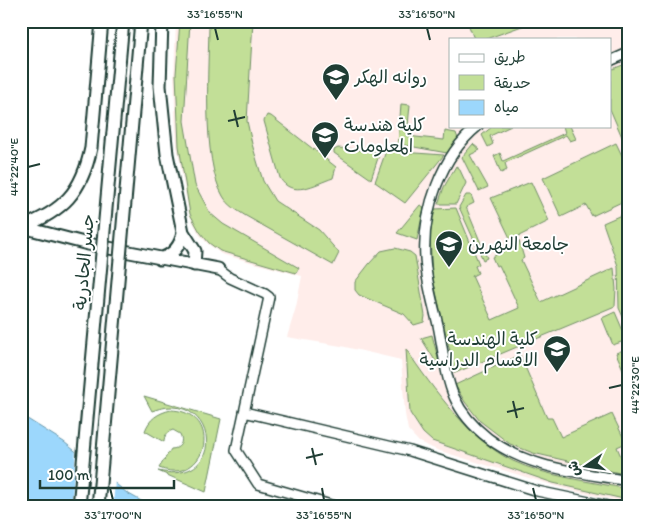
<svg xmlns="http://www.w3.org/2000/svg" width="649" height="528" font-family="Itim,'Playpen Sans Arabic',sans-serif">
  <rect width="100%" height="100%" fill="#fff"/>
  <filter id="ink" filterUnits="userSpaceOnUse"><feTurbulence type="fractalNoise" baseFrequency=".02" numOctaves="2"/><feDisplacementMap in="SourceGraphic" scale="10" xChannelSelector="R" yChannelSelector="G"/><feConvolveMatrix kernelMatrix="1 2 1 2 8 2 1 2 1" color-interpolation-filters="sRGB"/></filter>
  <g filter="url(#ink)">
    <path fill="#ffedea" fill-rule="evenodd" d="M176 21H628V503L565 489 437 450 419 442 408 430 405 414 401 360 341 346 287 337 296 307 302 276 221 254 207 243 199 234 189 214 177 146 175 115 174 74ZM450 39H610V126H450Z"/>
    <path fill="#c2df97" stroke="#708e66" d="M180 21H190L184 121 195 185 210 213 223 224 299 268 296 273 220 251 209 243 200 232 190 214 179 146 176 74Z
      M209 21H253L247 121 252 144 263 181 275 201 319 230 339 253 333 265 246 216C238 211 228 205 223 196 201 159 209 66 209 21Z
      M467 21H536L486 39H474Z
      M628 63V151L610 109V70Z
      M401 104 410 105 407 136 444 140 445 131 456 133 458 139 447 153 398 144Z
      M267 115 271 116 336 167 333 178C315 184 292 199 280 178L264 121Z
      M493 126H511L490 136 493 144 488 147 482 135Z
      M563 126H570L576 139 570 141 566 135 505 163 507 170 501 173 494 156 500 153 503 161 565 133Z
      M616 143 628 168V199L592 216 586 205 561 217 543 178Z
      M473 144 480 150 470 155 488 187 479 191 462 157Z
      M338 148 380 152 371 179 334 153V150Z
      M386 151 444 155 405 203 375 182Z
      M456 166 459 168 466 183 456 204H438L444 187Z
      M531 182 549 221 511 240 491 198Z
      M466 195H471L474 203 466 207 487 258 483 260 459 207Z
      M420 205 424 207 417 240 397 233Z
      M456 208 479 264 475 266 478 273 472 276 492 320 519 308 499 265 496 266 492 257 512 247 511 244 519 241 524 258 521 260 541 302 614 268 616 289 615 306 455 373 432 275 430 235 435 209Z
      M628 212V328L619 308 618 266 603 223Z
      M395 248 410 252 415 256 425 316 424 322 414 325 404 314 359 295 355 290V282L369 264 381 251Z
      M615 312 627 340 613 345 602 318Z
      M432 335 439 362H436L421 338Z
      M628 348V381L616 353Z
      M406 349C432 388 471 441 513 461 544 476 593 482 628 489V500L553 483 432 441 423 433 410 413Z
      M520 355 547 418H552L561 437 612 414 626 443 617 447 622 459 628 457V475L533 453 510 444 480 421 465 402 455 385Z
      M144 396 221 419 206 492 158 471C231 487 216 386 152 411Z
      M171 410C225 412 207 487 159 468L171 449C180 449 184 442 180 434L173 430C167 432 164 436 164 442L145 431C149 419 158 413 171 410Z"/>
    <path fill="#9cd7fc" stroke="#6a99ac" d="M21 415 64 442 127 493 152 507H21Z"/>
    <path fill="#fff" d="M76 449 115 480 113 507H71Z"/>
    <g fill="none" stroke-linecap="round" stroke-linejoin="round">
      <g stroke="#1f3d34" stroke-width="12">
        <path id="minor" d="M610 61 628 53
          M478 126C441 156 422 211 425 258 426 281 433 303 438 325 448 374 445 405 488 438 528 469 580 472 628 481
          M218 269 230 278 265 294 269 297 236 450 258 484 338 507
          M244 412 410 451 537 491 613 507"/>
      </g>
      <g stroke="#1f3d34" stroke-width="15">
        <path id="major" d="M162 21 160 86 167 154 183 232 195 251 194 265
          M22 227C63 211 82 192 91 148L102 21
          M22 227 88 244 218 269
          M160 259C173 255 181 245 183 232"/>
      </g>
      <use href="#minor" stroke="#fff" stroke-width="9"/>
      <use href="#major" stroke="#fff" stroke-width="11"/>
      <g stroke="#1f3d34" stroke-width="15" stroke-linecap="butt">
        <path id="major-bridge" d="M79 507 123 21
          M98 507 141 21"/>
      </g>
      <use href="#major-bridge" stroke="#fff" stroke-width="11"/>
    </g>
  </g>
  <path fill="none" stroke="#1f3d34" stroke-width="2" d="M215 28 218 40M427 28 430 40M234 110 238 127M228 121 245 117M28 167 40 164M609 388 622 385M513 401 517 418M507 412 524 408M312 448 316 465M306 458 323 454M110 488 113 500M322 488 324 500M533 488 536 500"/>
  <defs>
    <g id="university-pin" transform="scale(1.4375)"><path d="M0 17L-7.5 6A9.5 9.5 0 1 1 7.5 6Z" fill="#1f3d34" stroke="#fff"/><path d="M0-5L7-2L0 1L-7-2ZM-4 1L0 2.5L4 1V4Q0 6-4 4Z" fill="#fff"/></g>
  </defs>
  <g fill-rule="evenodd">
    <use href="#university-pin" x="336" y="77"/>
    <use href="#university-pin" x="325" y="135"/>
    <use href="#university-pin" x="449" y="244"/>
    <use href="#university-pin" x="557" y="349"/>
  </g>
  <g text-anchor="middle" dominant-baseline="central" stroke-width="4" stroke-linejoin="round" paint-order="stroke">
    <g font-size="18" fill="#1f3d34" stroke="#fff" text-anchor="start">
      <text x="355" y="77">روانه الهكر</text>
      <text x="344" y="125">كلية هندسة<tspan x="344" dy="21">المعلومات</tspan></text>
      <text x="468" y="244">جامعة النهرين</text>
      <text x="538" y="339" text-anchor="end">كلية الهندسة<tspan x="538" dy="21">الاقسام الدراسية</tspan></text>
    </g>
    <g font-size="18" fill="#1f3d34" stroke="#fff">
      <text transform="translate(84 262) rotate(-85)">جسر الجادرية</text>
    </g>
  </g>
  <rect width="649" height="528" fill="none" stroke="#fff" stroke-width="55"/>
  <rect x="449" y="38" width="162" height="90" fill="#ffffff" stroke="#a5b1ae"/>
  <rect x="459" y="54" width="25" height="8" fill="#ffffff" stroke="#a5b1ae"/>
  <text x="494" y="62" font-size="15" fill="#1f3d34">طريق</text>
  <rect x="459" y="75" width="25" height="15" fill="#c2df97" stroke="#a5b1ae"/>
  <text x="494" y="88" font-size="15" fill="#1f3d34">حديقة</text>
  <rect x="459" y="100" width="25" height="15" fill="#9cd7fc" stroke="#a5b1ae"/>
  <text x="494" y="112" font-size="15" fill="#1f3d34">مياه</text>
  <g transform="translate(586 466) rotate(257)" stroke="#ffffff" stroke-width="4" paint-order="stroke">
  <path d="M0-4L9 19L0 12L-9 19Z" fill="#1f3d34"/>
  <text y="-8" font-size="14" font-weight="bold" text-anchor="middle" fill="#1f3d34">ش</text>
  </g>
  <path d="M40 480v8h134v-8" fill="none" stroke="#1f3d34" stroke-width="2.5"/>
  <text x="48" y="480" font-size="15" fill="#1f3d34" stroke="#ffffff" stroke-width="4" paint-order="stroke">100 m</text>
  <rect x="28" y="28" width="594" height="472" fill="none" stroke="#1f3d34" stroke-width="2"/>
  <g font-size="12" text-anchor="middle" fill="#1f3d34">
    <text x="215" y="18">33°16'55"N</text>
    <text x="427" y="18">33°16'50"N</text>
    <text transform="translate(14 167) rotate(-90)" y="4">44°22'40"E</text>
    <text transform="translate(635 385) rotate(-90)" y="4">44°22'30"E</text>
    <text x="113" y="519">33°17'00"N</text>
    <text x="324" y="519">33°16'55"N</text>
    <text x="536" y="519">33°16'50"N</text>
  </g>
</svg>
